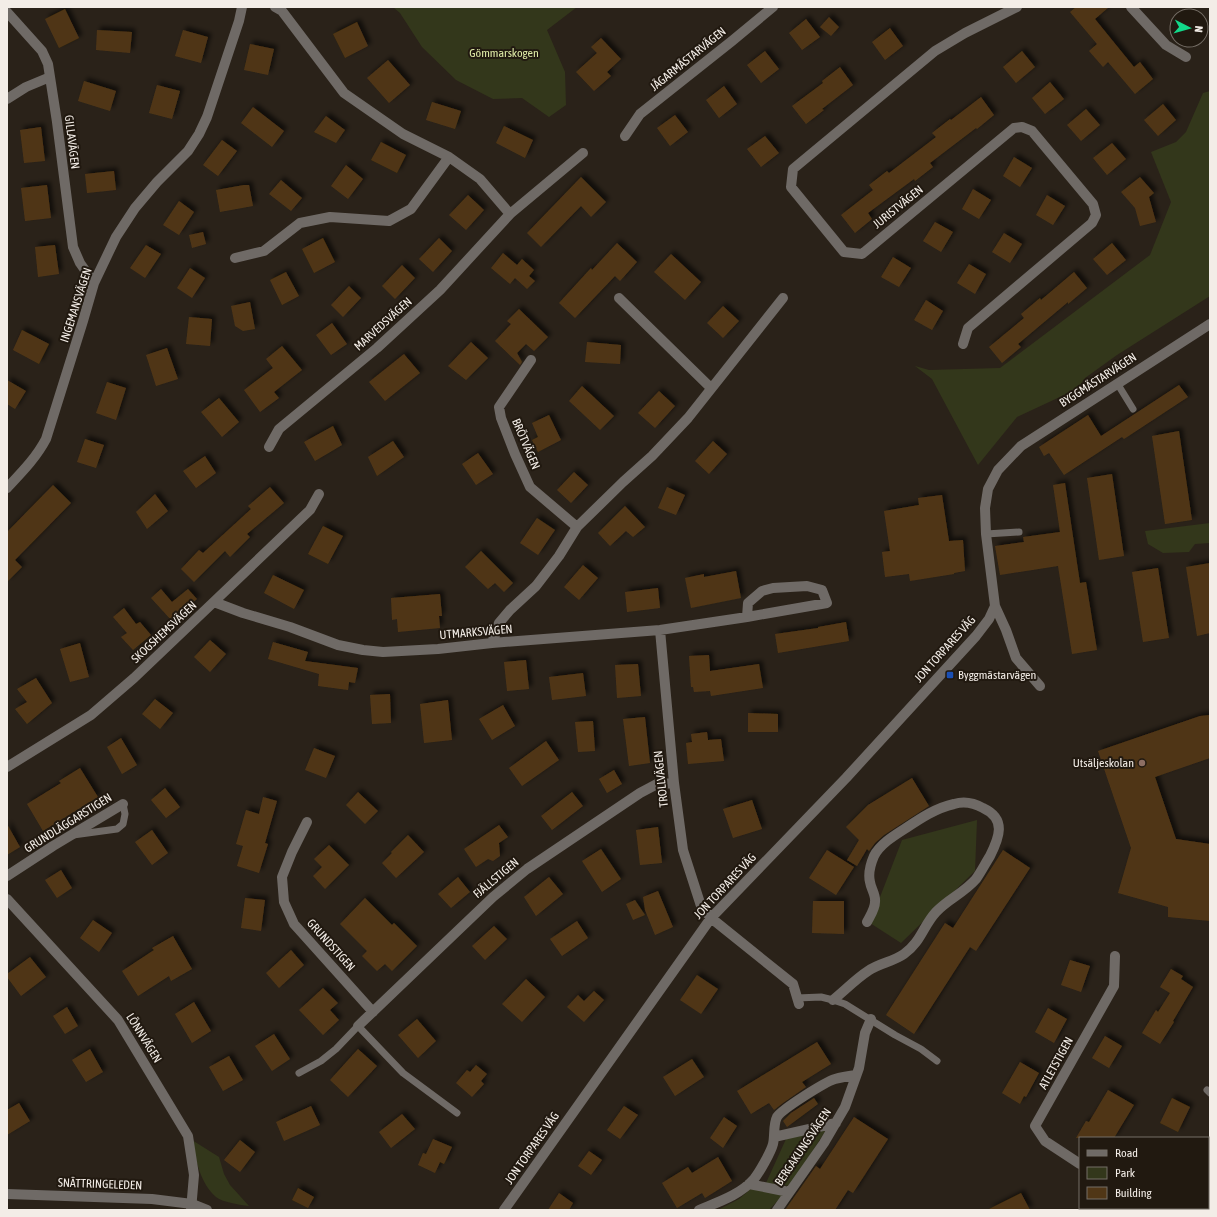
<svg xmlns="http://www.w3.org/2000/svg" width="1217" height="1217" font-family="'Asap Condensed',sans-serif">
  <defs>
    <filter id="shadow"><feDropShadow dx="3.5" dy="-3.5" stdDeviation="2" flood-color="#0009"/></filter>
  </defs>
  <rect width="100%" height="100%" fill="#2a2219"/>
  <path fill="#33371b" d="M393 7H577L547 30 565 72 566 105 549 117 522 98 493 99 456 80 422 47 400 13Z
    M1210 91V296L1117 355 1085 378 1077 389 1017 417 978 465 932 379 915 366 929 370 1000 368 1150 255 1171 202 1151 152 1176 142 1186 132 1203 93Z
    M1210 523V543L1195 544 1189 552 1163 553 1148 544 1145 531Z
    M977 820 975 871 901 943 870 923 902 840Z
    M826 1130 790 1186 766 1183 786 1139Z
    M192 1140 219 1157 224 1174 230 1185 249 1206C240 1205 222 1202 216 1197 200 1183 196 1160 192 1140Z
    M753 1187 783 1195 769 1210H718L739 1199Z"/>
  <path fill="#503616" filter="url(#shadow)" d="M1076 7H1109L1095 19 1134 67 1140 62 1153 79 1135 94 1108 62 1103 67 1089 51 1097 44 1070 12Z
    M65 9 79 38 59 48 45 19Z
    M829 17 839 27 831 36 820 27Z
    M806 19 820 37 802 50 789 33Z
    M357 22 368 46 345 58 333 34Z
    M890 28 903 46 885 60 872 42Z
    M97 30 132 32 130 53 96 50Z
    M183 30 208 37 201 63 175 56Z
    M601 38 621 59 607 72 611 76 594 91 576 72 597 53 591 47Z
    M250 44 274 49 268 75 244 70Z
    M765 51 779 69 761 83 747 65Z
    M1022 51 1035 67 1016 83 1003 67Z
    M388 60 410 85 389 103 367 78Z
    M840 67 853 85 822 109 824 110 806 124 792 106 823 83 822 81Z
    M84 81 116 91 110 111 78 101Z
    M1050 82 1064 99 1045 114 1032 98Z
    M157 85 180 91 172 119 149 113Z
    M724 86 737 104 719 118 706 100Z
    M981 97 994 115 977 129 976 128 930 163 933 167 915 181 914 179 868 213 872 219 855 233 841 215 873 190 869 185 887 171 889 173 936 137 932 133 950 119 951 120Z
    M432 102 461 111 455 129 426 120Z
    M1163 104 1176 120 1158 136 1144 120Z
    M253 107 284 131 272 147 241 123Z
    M1086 109 1100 125 1081 141 1067 125Z
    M675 115 688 132 670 146 657 128Z
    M326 116 345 130 336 143 314 132Z
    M504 126 533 140 525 158 496 143Z
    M41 127 45 161 24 163 20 130Z
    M765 136 779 153 761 167 747 149Z
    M222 140 237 151 218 176 203 165Z
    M381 142 406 155 397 173 371 160Z
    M1112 143 1126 159 1107 175 1093 158Z
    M1014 157 1032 168 1020 187 1003 176Z
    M346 165 363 179 348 199 331 186Z
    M114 171 116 190 87 193 85 174Z
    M581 177 606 202 591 217 581 206 541 247 527 233Z
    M1140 177 1154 193 1149 197 1156 222 1140 226 1135 208 1121 192Z
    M281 180 302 198 291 211 269 194Z
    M47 185 51 218 25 221 21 188Z
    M244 185H249L253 206 220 212 216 190Z
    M973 189 991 200 979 219 962 209Z
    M468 195 484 210 466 230 449 215Z
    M1047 195 1065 206 1053 225 1036 215Z
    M179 201 194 212 179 235 163 225Z
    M935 222 953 232 941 252 923 241Z
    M203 232 206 244 192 248 189 235Z
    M1004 233 1022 244 1010 263 992 252Z
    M323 238 335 262 314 273 302 249Z
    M439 238 452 251 433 272 419 259Z
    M617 243 637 262 620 281 615 276 575 318 559 303 591 268 592 270Z
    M1112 243 1126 260 1107 275 1093 259Z
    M55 245 59 274 38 277 35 247Z
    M146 245 161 254 145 278 130 268Z
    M503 253 517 265 522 259 534 270 529 276 535 281 527 289 515 278 510 284 491 268Z
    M671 254 701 282 685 300 654 272Z
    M893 257 911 268 899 287 881 277Z
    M969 264 986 274 975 294 957 283Z
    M402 265 415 278 395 299 382 286Z
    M190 268 205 278 192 298 177 288Z
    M286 272 299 296 282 305 270 280Z
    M1074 272 1087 288 1068 304V302L1018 344 1021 347 1002 363 989 347 1024 318 1021 314 1040 298 1041 300Z
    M349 286 361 298 343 317 331 305Z
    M926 300 943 311 932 330 914 320Z
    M250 302 255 329 243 331 235 326 231 306Z
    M723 306 739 321 723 338 707 323Z
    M519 309 548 337 534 351 526 344 517 353 522 362 520 365 495 341 511 324 507 321Z
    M189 317 212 319 210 346 186 344Z
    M332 323 347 344 331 355 316 335Z
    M22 330 49 344 39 364 13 350Z
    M471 342 488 358 466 380 448 366Z
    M587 342 621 345 620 364 585 362Z
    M282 346 302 370 274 392 279 398 260 412 244 390 273 368 266 359Z
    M167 348 178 379 156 386 146 355Z
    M404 354 420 373 385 401 369 382Z
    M7 380 26 391 15 409 7 404Z
    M107 382 126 388 116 420 96 413Z
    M1179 385 1188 397 1124 439 1122 437 1064 475 1049 453 1044 456 1039 447 1088 415 1101 436Z
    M582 386 614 416 600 430 569 401Z
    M659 391 675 406 655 428 638 413Z
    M219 398 239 422 222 437 201 412Z
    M549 415 561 440 538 452 532 440 538 437 532 423Z
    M333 426 342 445 315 461 304 442Z
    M1179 431 1192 520 1165 524 1152 436Z
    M85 439 104 445 96 468 77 462Z
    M393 441 404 457 377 476 368 457Z
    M713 441 727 454 709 474 695 461Z
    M478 453 493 474 476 485 462 464Z
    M205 456 216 473 196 488 183 471Z
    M574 472 588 485 571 503 557 490Z
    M1112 474 1124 556 1099 560 1087 478Z
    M1065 483 1080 583 1086 582 1097 650 1072 654 1058 566 1000 575 995 546 1024 542 1023 537 1060 532 1053 485Z
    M53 485 71 503 15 560 22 567 7 582V532Z
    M270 487 284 503 247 534 250 537 230 557 225 551 194 582 181 569 199 550 203 553 251 509 248 506Z
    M667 487 685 495 676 515 658 508Z
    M155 494 168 511 147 529 136 512Z
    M942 495 949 541 963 540 965 571 954 573V574L910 581 909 574 885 577 882 552 890 551 884 511 919 505 918 498Z
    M625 506 645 527 633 537 626 531 610 546 598 533Z
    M537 518 555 530 538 555 520 543Z
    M323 526 343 536 328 564 308 554Z
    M481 551 513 583 504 592 495 583 488 589 465 567Z
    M1210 563V633L1197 636 1186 567Z
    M583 565 598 578 579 600 564 587Z
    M1158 568 1169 638 1143 642 1132 572Z
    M736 571 741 598 691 608 685 578 704 574V577Z
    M273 575 304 590 294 609 264 593Z
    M658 588 660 608 627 612 625 592Z
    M161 589 172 602 188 589 197 599 172 621 151 598Z
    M440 594 442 616H439L440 628 398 632 397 619 392 620 391 598Z
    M124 608 136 624 140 622 151 635 133 650 121 637 127 633 113 617Z
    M846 622 849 641 778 653 775 634 818 628V627Z
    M210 640 226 654 210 672 194 657Z
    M273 642 308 652 305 661 358 668 355 683 349 682 348 690 318 686 319 674 268 659Z
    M80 643 89 677 70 682 60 649Z
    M709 655 710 671 759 664 763 688 711 696 710 691 694 692 693 687H691L689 656Z
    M526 660 529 689 507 691 504 662Z
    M638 664 641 696 617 698 615 665Z
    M583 673 586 696 552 700 549 677Z
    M36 678 52 703 27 724 15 709 27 702 17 689Z
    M390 694 391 723 372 724 370 695Z
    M155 699 173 713 160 729 142 714Z
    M448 700 452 740 424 743 420 704Z
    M503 705 515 726 492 740 479 719Z
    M748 713 778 714V732H748Z
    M1210 715V758L1155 777 1176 839 1210 844V921L1168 917V907L1118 893 1131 848 1098 751 1200 716Z
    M645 717 650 763 629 766 623 719Z
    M593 721 595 751 578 752 575 722Z
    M707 732 708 740 721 739 724 761 688 764 686 743 692 742 691 734Z
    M121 738 137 765 122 774 107 747Z
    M546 741 559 760 522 786 509 768Z
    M314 748 335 756 326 778 305 770Z
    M80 768 98 797 43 831 27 804 61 783 59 781Z
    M614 770 622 784 607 793 599 779Z
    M912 778 929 806 884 835 875 843 869 851 867 849 857 866 847 860 859 840 846 827 868 805Z
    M165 788 180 807 166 818 151 800Z
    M358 792 378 811 365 824 346 805Z
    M572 792 583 806 552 830 541 816Z
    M263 797 277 801 265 843 268 844 259 873 237 866 243 846 236 844 246 810 259 814Z
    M752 800 762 829 733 838 723 809Z
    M7 824 20 847 7 855Z
    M499 825 508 837 499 843 500 856 493 861 488 859 476 867 464 849Z
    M658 827 662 863 640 865 636 830Z
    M152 830 168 853 152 865 135 842Z
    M408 835 424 852 396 878 382 863 392 853 391 852Z
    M329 845 349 865 325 889 313 876 322 867 314 859Z
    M601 849 621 879 602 892 582 861Z
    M827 850 854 867 836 895 809 878Z
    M1003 850 1030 868 976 951 970 947 914 1034 886 1015 945 923 953 928Z
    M61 870 72 888 57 898 45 880Z
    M458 877 470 892 451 908 438 894Z
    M549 877 563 894 536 916 524 897Z
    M658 891 673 927 655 935 645 910 643 897Z
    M245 898 265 900 261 931 241 928Z
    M365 898 392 925 394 923 417 946 392 971 385 964 377 971 362 956 367 951 340 924Z
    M635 900 645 915 633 920 626 904Z
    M813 901H844V934L812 933Z
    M93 920 112 933 99 952 80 938Z
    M577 921 588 938 562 956 550 939Z
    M494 926 507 939 485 960 472 946Z
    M173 936 192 969 171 981 169 976 138 996 122 971 154 950 152 948Z
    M291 950 304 965 279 988 266 973Z
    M30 957 46 977 21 996 7 977V974Z
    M1070 960 1090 966 1081 992 1061 985Z
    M1171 969 1183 976 1181 979 1193 987 1173 1021 1174 1022 1160 1044 1142 1033 1156 1010 1158 1012 1170 993 1160 987Z
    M697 975 718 989 701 1014 680 1000Z
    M526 979 545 997 522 1022 502 1004Z
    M323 988 338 1003 330 1010 339 1020 323 1035 299 1010Z
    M594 991 604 1000 584 1022 567 1007 578 995 584 1001Z
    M194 1002 211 1031 192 1043 175 1014Z
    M67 1007 78 1026 65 1034 53 1016Z
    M1048 1008 1067 1019 1054 1043 1035 1032Z
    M417 1019 436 1041 418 1058 398 1035Z
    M274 1034 290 1059 272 1071 255 1046Z
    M1105 1036 1122 1046 1109 1068 1092 1058Z
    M817 1042 831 1064 802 1082 806 1087 783 1103 774 1110 769 1103 751 1114 737 1091Z
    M90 1049 103 1072 86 1082 72 1060Z
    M358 1049 377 1066 348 1097 330 1080Z
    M229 1056 243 1080 223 1091 209 1067Z
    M692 1059 704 1077 675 1096 663 1077Z
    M1020 1062 1039 1073 1026 1097 1024 1096 1020 1104 1002 1093Z
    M476 1065 487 1074 481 1081 484 1084 472 1097 456 1083 467 1070 470 1072Z
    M1108 1090 1134 1105 1114 1138H1076L1086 1121 1089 1122Z
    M814 1098 818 1104 787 1127 783 1121 791 1113Z
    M1172 1098 1190 1107 1178 1132 1160 1123Z
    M19 1103 30 1121 7 1135V1110Z
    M311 1106 320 1125 284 1141 276 1122Z
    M624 1106 638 1115 620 1139 607 1130Z
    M402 1114 415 1129 391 1148 379 1132Z
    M724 1117 737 1126 723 1148 710 1138Z
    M854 1117 888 1139 853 1193 848 1190 835 1210H785L816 1166 820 1169Z
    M433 1139 452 1147 444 1164 440 1162 435 1173 418 1165 423 1153 426 1154Z
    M240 1140 255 1152 240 1172 224 1160Z
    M589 1151 602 1160 591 1175 578 1166Z
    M718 1157 732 1181 705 1198 702 1193 677 1208 662 1183 688 1167 692 1173Z
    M298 1188 314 1197 308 1208 292 1200Z
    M559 1193 573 1203 569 1210H548Z
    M1021 1193 1030 1210H987Z"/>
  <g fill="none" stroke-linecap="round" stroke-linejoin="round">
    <path stroke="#6f6a66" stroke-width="7" d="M1117 383 1133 409
      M986 534 1019 532
      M73 835 117 829 123 824 125 814 123 804
      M797 998 821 997 833 1000 845 1004 895 1035 921 1049 937 1061
      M299 1073 321 1061 336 1049 358 1026 403 1073 457 1113
      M1207 1090 1210 1093"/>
    <path stroke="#6f6a66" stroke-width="10" d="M1131 7 1166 45 1186 57
      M7 12 42 51 48 64 57 122 73 247 80 263 94 283
      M7 99 26 87 50 77
      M625 136 640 114 732 41 773 7
      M510 214 583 153
      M235 258 264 251 300 223 330 217 389 221 411 209 449 157
      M619 298 711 388
      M963 344 968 328 1092 223 1096 215 1093 204 1032 131 1022 127 1014 128 862 254 844 252 791 187 793 169 935 51 965 33 1017 7
      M531 360 499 407 501 418 515 454 530 487 577 527
      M269 447 279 429 377 348 440 290 510 214 480 179 449 157 403 134 344 93 282 11 275 7
      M7 488C22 472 36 458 46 439L83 321 94 283 116 237 135 208 157 182 188 151 199 134 207 117 239 21 242 7
      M214 602 243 613 290 627 338 645 363 650 383 652 438 649 492 643 660 630 747 617 827 603 822 590 807 586 773 588 762 591 748 603 747 617
      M660 630 674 783 683 850 701 906 711 918 793 984 799 1004
      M492 643 499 623 510 610 536 586 559 556 577 527 623 482 652 456 688 418 783 298
      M1040 686 1016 658 1006 630 995 606 986 534 985 508 988 489 998 470 1021 446 1210 324
      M7 767 91 715 134 678 310 510 319 494
      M307 822 292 852 282 877 284 902 294 924 373 1012
      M7 876 53 846 123 804
      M7 899 118 1020 188 1136 194 1175 191 1210
      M833 1000C844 991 857 978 868 971 879 963 893 962 904 954 921 942 923 926 936 912 948 899 964 893 976 879 981 872 985 864 990 856 999 838 1007 819 983 808 974 803 964 801 954 804 936 808 921 818 906 828 895 835 880 844 874 856 871 863 868 874 870 882 871 889 876 895 875 902 875 909 870 916 867 922
      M358 1026 493 897 527 869 640 793 657 784 674 783
      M774 1137 836 1123
      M1080 1164 1045 1141 1035 1126 1114 986 1115 956
      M749 1184 789 1192
      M1141 1208 1144 1210
      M504 1210 711 918 846 778 976 636 989 619 995 606
      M699 1210C718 1202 740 1195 754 1179 759 1173 771 1152 773 1144 775 1136 773 1125 777 1117 782 1109 825 1082 835 1079 842 1077 849 1076 856 1075
      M777 1210 824 1143 845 1107 859 1068 865 1033 871 1019"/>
    <path stroke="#6f6a66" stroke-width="10" d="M7 1194 152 1199 192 1204 207 1210"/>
  </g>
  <rect fill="#1a4fb4" stroke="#211910" stroke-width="1.5" x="946" y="671" width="8" height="8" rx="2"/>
  <circle fill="#8d6e63" stroke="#211910" stroke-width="1.5" cx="1142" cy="763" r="4"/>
  <g text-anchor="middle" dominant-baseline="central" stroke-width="4" stroke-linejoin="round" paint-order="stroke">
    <g font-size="12" fill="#deeaa6" stroke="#211910">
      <text x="504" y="53">Gömmarskogen</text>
    </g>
    <g font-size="12" fill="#f3ede7" stroke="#211910">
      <text transform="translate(688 59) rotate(-39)">JÄGARMÄSTARVÄGEN</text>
      <text transform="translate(72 142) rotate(83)">GILLAVÄGEN</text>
      <text transform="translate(898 207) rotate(-39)">JURISTVÄGEN</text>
      <text transform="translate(76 305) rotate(-72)">INGEMANSVÄGEN</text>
      <text transform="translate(383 324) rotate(-42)">MARVEDSVÄGEN</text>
      <text transform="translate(1098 380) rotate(-33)">BYGGMÄSTARVÄGEN</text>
      <text transform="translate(526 444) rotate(67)">BRÖTVÄGEN</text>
      <text transform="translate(164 632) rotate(-43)">SKOGSHEMSVÄGEN</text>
      <text transform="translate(476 632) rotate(-5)">UTMARKSVÄGEN</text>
      <text transform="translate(945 649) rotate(-48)">JON TORPARES VÄG</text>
      <text transform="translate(661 779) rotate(-96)">TROLLVÄGEN</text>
      <text transform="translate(68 823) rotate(-32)">GRUNDLÄGGARSTIGEN</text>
      <text transform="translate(496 878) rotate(-40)">FJÄLLSTIGEN</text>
      <text transform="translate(725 886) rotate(-47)">JON TORPARES VÄG</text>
      <text transform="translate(331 945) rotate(48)">GRUNDSTIGEN</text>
      <text transform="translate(144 1038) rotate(58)">LÖNNVÄGEN</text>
      <text transform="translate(1056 1063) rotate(-61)">ATLETSTIGEN</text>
      <text transform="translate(803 1147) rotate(-56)">BERGAKUNGSVÄGEN</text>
      <text transform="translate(532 1148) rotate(-55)">JON TORPARES VÄG</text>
      <text transform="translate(100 1184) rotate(2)">SNÄTTRINGELEDEN</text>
    </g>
    <g font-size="12" fill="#f3ede7" stroke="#211910" text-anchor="start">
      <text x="958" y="675">Byggmästarvägen</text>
      <text x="1134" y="763" text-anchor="end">Utsäljeskolan</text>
    </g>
  </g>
  <rect width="1217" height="1217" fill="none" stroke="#f3ede7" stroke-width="16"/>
  <rect x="1079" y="1137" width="130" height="72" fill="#211910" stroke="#756e66"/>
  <rect x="1087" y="1150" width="20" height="6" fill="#6f6a66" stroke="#756e66"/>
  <text x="1115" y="1157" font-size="12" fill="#f3ede7">Road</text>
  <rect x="1087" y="1167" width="20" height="12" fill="#33371b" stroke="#756e66"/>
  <text x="1115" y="1177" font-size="12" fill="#f3ede7">Park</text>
  <rect x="1087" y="1187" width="20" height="12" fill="#503616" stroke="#756e66"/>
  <text x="1115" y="1197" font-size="12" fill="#f3ede7">Building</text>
  <g transform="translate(1189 28) rotate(96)"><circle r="19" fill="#211910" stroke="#756e66"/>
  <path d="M0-3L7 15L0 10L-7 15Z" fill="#12d98a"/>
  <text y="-6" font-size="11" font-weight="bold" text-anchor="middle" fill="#f3ede7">N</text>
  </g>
</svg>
